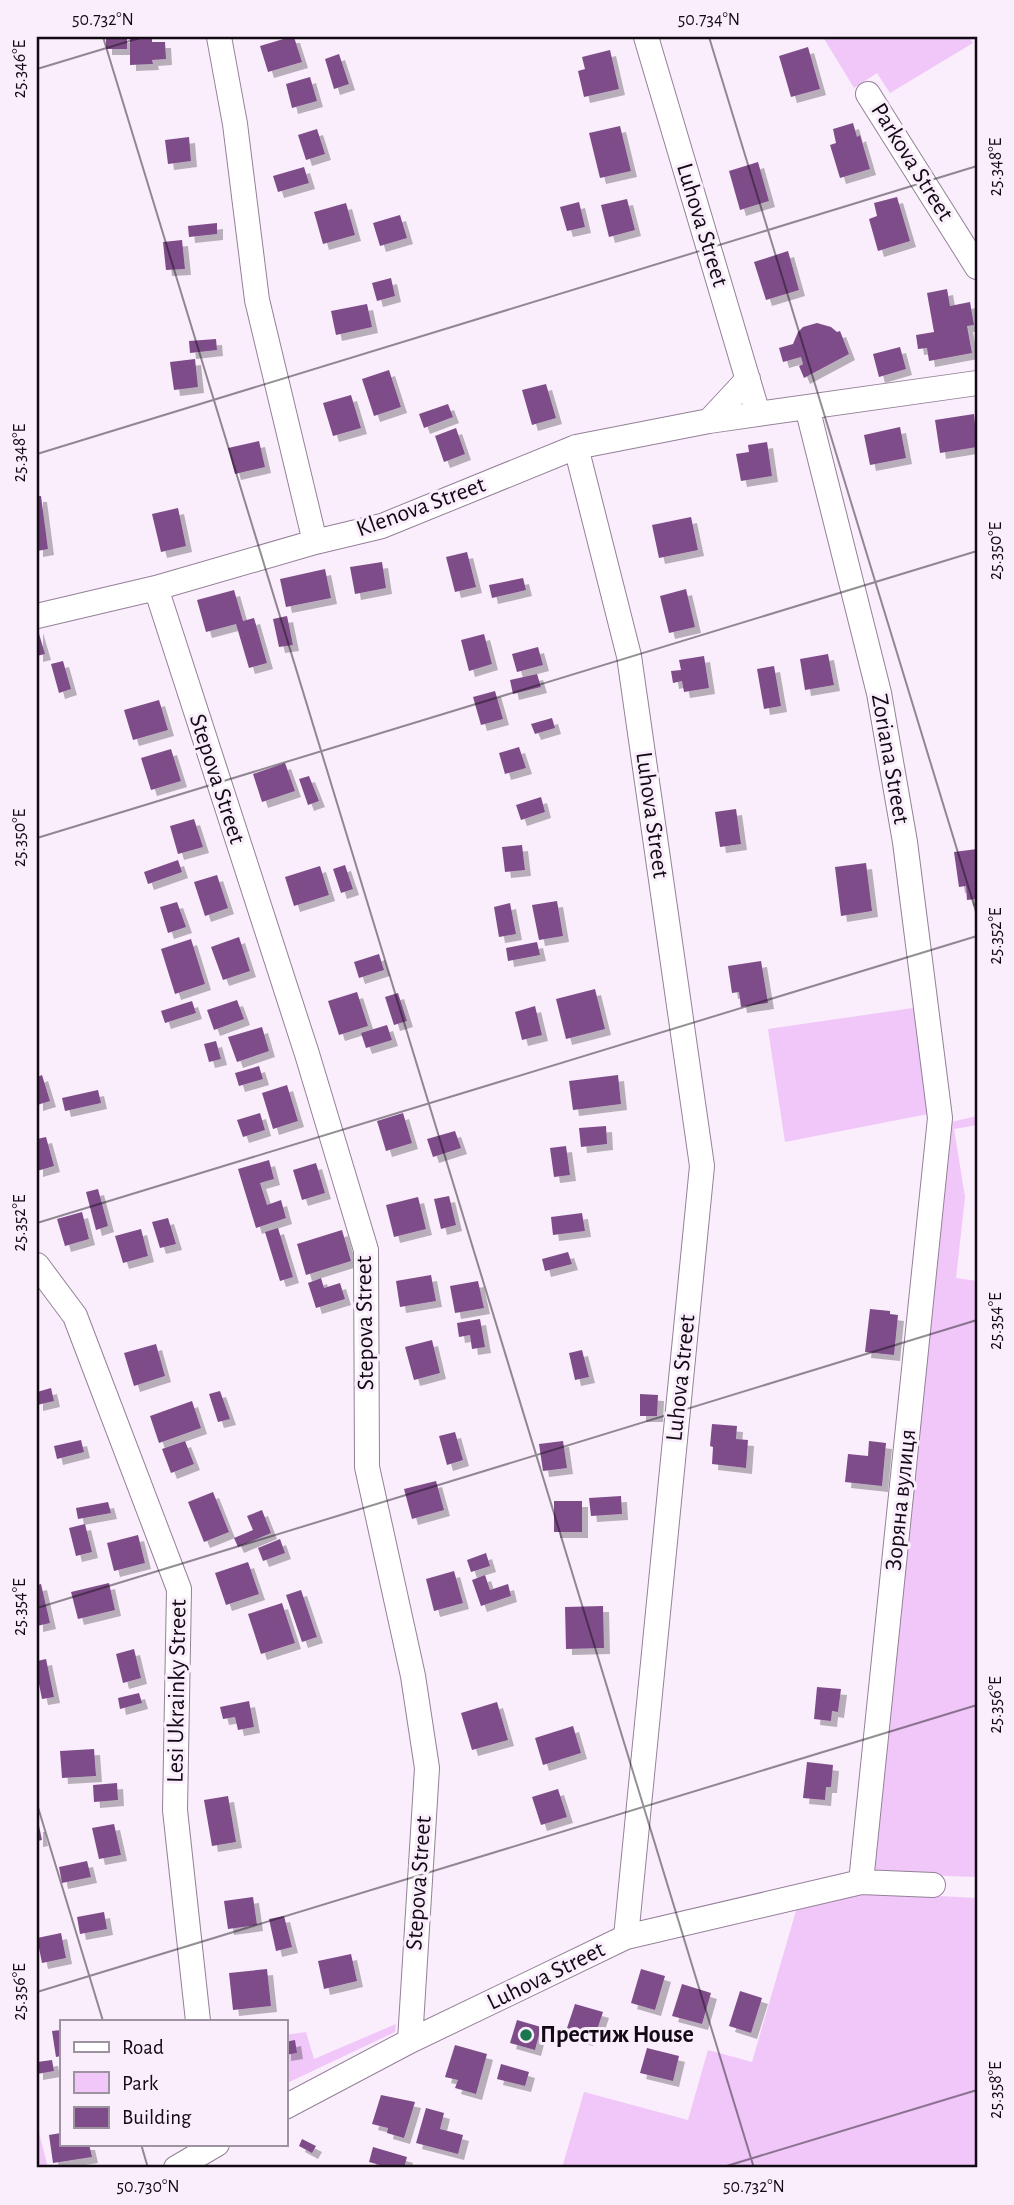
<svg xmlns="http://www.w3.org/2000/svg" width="1014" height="2205" font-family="'Alegreya Sans',sans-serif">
  <defs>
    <filter id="shadow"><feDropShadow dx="6" dy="6" stdDeviation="0" flood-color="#0004"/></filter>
  </defs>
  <rect width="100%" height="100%" fill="#faedfc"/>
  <path fill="#f0c7f8" d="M823 37H969L973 43 890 93 877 73 854 88Z
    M920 1007 933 1113 785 1142 768 1029Z
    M977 1116V1125L954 1129 965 1197 956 1278 977 1281V1877L869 1873 947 1123Z
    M860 1892 977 1898V2168H562L584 2092 688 2120 708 2050 752 2062 798 1904Z
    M396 2024 395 2032 285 2084V2035L306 2032 314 2059Z
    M37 2125 48 2168 37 2163Z"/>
  <path fill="#7e4d89" filter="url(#shadow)" d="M106 37H127V49H106Z
    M130 37H152V42H165L166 59 152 60 153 64 130 65Z
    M290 37H294L302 62 268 72 260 46Z
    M808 47 820 89 791 97 779 56Z
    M610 50 619 89 584 97 578 71 585 69 582 57Z
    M339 54 349 84 334 89 325 59Z
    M310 77 317 101 292 108 286 84Z
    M853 123 857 137 860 135 870 169 840 178 830 145 836 143 833 129Z
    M620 126 631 171 600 178 589 133Z
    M317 129 325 154 306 160 298 135Z
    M189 137 191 161 168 164 165 140Z
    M758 162 769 201 740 210 729 171Z
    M304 167 309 183 278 192 273 176Z
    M897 197 910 241 878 251 869 219 877 216 874 203Z
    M627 199 635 230 609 237 601 205Z
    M579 202 585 227 567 231 560 207Z
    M346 203 355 235 323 244 314 212Z
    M400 215 407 238 380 246 373 223Z
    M217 223V234L189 237 188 226Z
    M182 240 185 269 166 270 163 242Z
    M788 251 799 290 766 300 754 262Z
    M391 278 395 296 377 301 372 283Z
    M947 289 950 306 970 302 974 325 967 326 972 353 929 361 927 348 918 349 916 335 934 332 927 293Z
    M367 304 372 327 336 335 331 311Z
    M817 323 831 327 837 332 840 331 849 354 804 378 799 366 803 364 801 357 783 362 779 348 793 344 798 332 803 327Z
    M216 339 217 350 190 353 189 341Z
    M900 347 906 369 879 377 873 354Z
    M195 359 198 387 174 390 170 362Z
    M389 370 401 407 374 416 362 379Z
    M546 384 556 418 532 425 522 390Z
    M351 395 361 428 333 436 323 403Z
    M448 404 453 417 424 428 419 414Z
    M974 414 977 447 940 453 935 420Z
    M900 427 906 458 870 465 864 435Z
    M456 428 465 454 444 462 435 436Z
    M259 441 265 467 235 474 228 448Z
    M767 442 772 476 741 481 736 454 749 452 748 445Z
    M37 496H41L48 549 37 551Z
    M178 508 186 546 161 552 152 514Z
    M691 517 698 550 659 558 652 525Z
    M467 552 476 587 455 592 446 557Z
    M382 562 386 588 355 594 350 567Z
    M325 569 331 598 286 607 280 579Z
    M523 578 526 590 492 598 489 585Z
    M686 589 695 627 669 633 660 596Z
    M234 590 243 621 254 618 267 663 249 668 236 624 206 632 197 600Z
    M287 616 293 645 279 647 273 619Z
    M37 627 45 654 37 656Z
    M484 634 492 664 469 671 461 640Z
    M538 647 543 665 517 672 512 654Z
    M828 654 834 685 805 690 800 659Z
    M704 656 709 688 684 692 682 681 673 683 671 671 681 670 679 660Z
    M63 661 71 689 59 693 51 664Z
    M774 666 781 706 764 709 757 669Z
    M537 674 541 687 513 694 510 680Z
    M495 691 503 719 481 725 473 697Z
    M159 700 168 730 133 740 124 710Z
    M552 718 555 728 535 734 531 724Z
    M519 747 526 768 505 774 499 753Z
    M171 749 181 781 151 790 141 758Z
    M285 763 295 791 262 802 253 774Z
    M309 776 319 801 308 805 299 779Z
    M541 797 545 812 521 820 516 805Z
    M736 809 741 844 720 847 715 812Z
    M194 819 203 847 178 854 170 826Z
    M522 845 525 870 505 872 502 847Z
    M977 849V899L967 900 966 886 959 887 954 852Z
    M178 860 182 872 148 884 144 872Z
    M866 863 872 911 841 916 835 867Z
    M345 865 353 889 341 893 333 869Z
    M320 866 329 895 294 906 285 877Z
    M217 875 228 908 205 916 194 882Z
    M557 901 563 936 539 940 532 905Z
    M177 902 186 927 168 933 160 907Z
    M510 903 516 934 499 937 494 907Z
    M239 937 250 971 223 980 211 947Z
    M191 939 205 984 175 994 161 949Z
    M537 942 540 955 508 961 506 948Z
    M379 954 384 970 359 978 354 962Z
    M761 961 768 1003 741 1007 739 992 732 993 728 966Z
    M595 989 605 1029 566 1039 556 999Z
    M357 992 368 1026 339 1035 328 1001Z
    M398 993 407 1021 394 1025 385 997Z
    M237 1000 244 1019 214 1030 207 1010Z
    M192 1001 196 1013 165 1023 161 1011Z
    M535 1006 542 1035 522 1040 515 1012Z
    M387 1025 392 1040 366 1048 361 1033Z
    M262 1027 269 1051 237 1062 228 1037Z
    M216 1041 221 1059 209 1062 204 1044Z
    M259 1066 263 1079 239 1086 235 1073Z
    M42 1075 50 1101 37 1105V1077Z
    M618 1075 621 1104 573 1110 569 1081Z
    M287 1085 298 1121 273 1129 262 1093Z
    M98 1090 101 1103 65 1111 62 1098Z
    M260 1113 265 1130 243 1137 237 1120Z
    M403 1113 412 1143 386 1151 377 1121Z
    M606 1126 607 1144 581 1147 579 1128Z
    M455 1131 461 1148 433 1157 427 1139Z
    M46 1137 54 1166 37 1171V1139Z
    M566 1146 570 1175 554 1177 550 1148Z
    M269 1160 274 1179 260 1183 267 1205 281 1200 286 1218 256 1228 238 1169Z
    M316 1163 325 1193 302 1200 293 1170Z
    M98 1189 108 1226 96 1230 86 1192Z
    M449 1196 456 1225 441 1229 434 1199Z
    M418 1197 426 1229 394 1237 386 1205Z
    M82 1212 89 1239 65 1246 57 1219Z
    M582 1213 585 1231 553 1235 551 1217Z
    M168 1218 176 1244 160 1248 152 1222Z
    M278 1228 293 1277 280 1281 265 1232Z
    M141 1229 148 1256 123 1263 115 1236Z
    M342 1230 351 1261 306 1275 297 1244Z
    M568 1252 572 1264 545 1271 542 1259Z
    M431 1275 436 1301 400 1307 396 1281Z
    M321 1278 324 1288 340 1283 345 1299 316 1308 308 1283Z
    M478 1281 484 1308 455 1313 450 1286Z
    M870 1309 890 1311V1314L898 1315 894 1355 865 1352Z
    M480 1319 485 1347 472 1349 470 1335 459 1337 457 1323Z
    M432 1340 440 1373 414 1380 405 1347Z
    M156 1344 165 1376 134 1386 124 1353Z
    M582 1350 589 1377 575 1380 569 1353Z
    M51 1388 54 1401 37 1405V1392Z
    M220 1391 230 1419 218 1422 209 1394Z
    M640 1394 658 1395 657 1416H640Z
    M192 1401 201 1428 159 1443 150 1416Z
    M712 1424 737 1426 736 1439 748 1440 746 1468 712 1464 713 1447 710 1446Z
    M455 1432 463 1460 447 1465 439 1436Z
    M81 1440 84 1452 57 1459 54 1446Z
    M185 1441 194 1464 171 1473 162 1449Z
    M563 1441 567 1468 543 1471 539 1444Z
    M869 1441 886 1443 882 1486 845 1482 848 1454 868 1456Z
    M436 1481 444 1510 412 1519 404 1489Z
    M213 1492 229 1532 204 1542 188 1502Z
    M621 1496 622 1514 591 1516 589 1498Z
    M554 1501H582V1532H554Z
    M108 1502 111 1513 78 1519 76 1508Z
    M262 1510 271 1533 238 1547 234 1538 253 1530 247 1516Z
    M85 1524 92 1552 76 1556 69 1528Z
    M138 1535 145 1563 114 1571 107 1543Z
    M280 1539 285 1553 263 1561 258 1548Z
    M486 1553 490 1566 471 1572 467 1560Z
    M248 1562 259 1594 226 1605 215 1573Z
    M454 1571 463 1603 434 1611 426 1579Z
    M485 1575 490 1590 508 1584 511 1596 481 1606 472 1580Z
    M109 1583 115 1610 78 1619 71 1592Z
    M41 1584 50 1623 37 1626V1585Z
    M301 1590 317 1637 302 1642 286 1595Z
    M282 1603 295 1643 261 1654 248 1614Z
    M603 1606 604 1648 566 1649 565 1607Z
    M134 1649 141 1678 123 1683 116 1654Z
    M46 1659 54 1697 42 1699 37 1674V1661Z
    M817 1687 841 1689 838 1712 832 1711 831 1721 814 1719Z
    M139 1693 142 1703 120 1709 118 1698Z
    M249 1701 254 1727 238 1730 235 1717 223 1719 220 1707Z
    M497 1702 508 1740 472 1750 461 1713Z
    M573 1726 581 1753 543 1765 535 1738Z
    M94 1749 96 1776 62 1778 60 1751Z
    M807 1762 833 1765 831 1787H826L825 1800 803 1798Z
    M117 1783 118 1800 94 1802 93 1785Z
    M558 1789 567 1817 541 1825 532 1797Z
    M228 1796 236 1842 212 1846 204 1800Z
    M114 1824 121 1855 99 1859 92 1828Z
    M37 1826H39L42 1840 37 1841Z
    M87 1861 91 1877 62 1883 59 1867Z
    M253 1897 257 1925 228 1929 224 1901Z
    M104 1912 107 1929 80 1934 77 1917Z
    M284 1916 292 1947 276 1951 269 1919Z
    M61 1933 66 1958 42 1963 37 1938Z
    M351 1954 357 1981 324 1989 318 1961Z
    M267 1969 271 2006 233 2010 229 1973Z
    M641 1969 665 1976 655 2010 631 2003Z
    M682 1984 711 1993 702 2024 672 2016Z
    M740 1991 762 1998 751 2033 729 2026Z
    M575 2004 603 2012 595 2036 589 2034 587 2040 574 2036 576 2031 567 2028Z
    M517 2020 541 2027 535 2050 510 2043Z
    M61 2030V2056L56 2057 52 2031Z
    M295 2040 297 2053 285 2055V2042Z
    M455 2045 487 2054 476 2094 455 2088 458 2080 445 2077Z
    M647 2048 679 2056 673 2081 640 2073Z
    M52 2060 54 2071 37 2074V2062Z
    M501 2064 529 2072 525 2086 497 2079Z
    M381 2095 415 2102 404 2138 387 2133 388 2128 372 2124Z
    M426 2108 444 2113 440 2129 463 2135 458 2154 416 2143Z
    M61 2133V2144H89L92 2157 53 2163 49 2135Z
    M302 2139 316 2146 312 2153 299 2146Z
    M373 2147 407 2157 404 2168H391L369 2162Z"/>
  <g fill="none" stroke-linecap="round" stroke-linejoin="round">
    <g stroke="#948098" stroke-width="26">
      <path id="minor" d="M219 37 235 124 257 300 315 542
        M646 37 758 414
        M868 94 977 267
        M807 407 879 693 905 842 940 1118 861 1882
        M709 421 977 383
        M576 447 629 656 702 1166 626 1937
        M156 588 307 1054 366 1250 367 1467 413 1676 427 1768 410 2041
        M37 616 156 588 315 542 382 526 576 447 709 421 748 379
        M37 1265 75 1316 179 1589 175 1810 198 2021
        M285 2107 410 2041 626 1937 861 1882 933 1885
        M176 2168 217 2144"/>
    </g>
    <use href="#minor" stroke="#fff" stroke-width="24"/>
  </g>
  <path fill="none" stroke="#110a13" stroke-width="2" stroke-opacity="0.45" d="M103 37 754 2168M709 37 977 915M37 69 143 37M37 454 977 166M37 838 977 551M37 1223 977 936M37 1608 977 1320M37 1804 103 2021M37 1992 977 1705M141 2144 148 2168M720 2168 977 2090"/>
  <circle fill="#18774e" stroke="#faedfc" stroke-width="2.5" cx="526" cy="2035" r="7"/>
  <g text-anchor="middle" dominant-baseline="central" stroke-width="6" stroke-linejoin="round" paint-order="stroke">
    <g font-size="24" fill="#110a13" stroke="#faedfc">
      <text transform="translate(912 162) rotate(58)">Parkova Street</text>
      <text transform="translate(702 225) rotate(73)">Luhova Street</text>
      <text transform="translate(421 507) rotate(-20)">Klenova Street</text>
      <text transform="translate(890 759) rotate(80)">Zoriana Street</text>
      <text transform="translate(217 779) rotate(72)">Stepova Street</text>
      <text transform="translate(652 815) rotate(82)">Luhova Street</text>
      <text transform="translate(365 1323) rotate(-91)">Stepova Street</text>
      <text transform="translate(681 1378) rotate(-84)">Luhova Street</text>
      <text transform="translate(901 1500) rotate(-84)">Зоряна вулиця</text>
      <text transform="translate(177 1691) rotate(-89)">Lesi Ukrainky Street</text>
      <text transform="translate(419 1883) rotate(-86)">Stepova Street</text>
      <text transform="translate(546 1976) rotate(-26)">Luhova Street</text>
    </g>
    <g font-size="24" font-weight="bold" fill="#110a13" stroke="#faedfc" text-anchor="start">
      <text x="540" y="2035">Престиж House</text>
    </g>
  </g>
  <rect width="1014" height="2205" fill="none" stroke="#faedfc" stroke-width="77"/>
  <rect x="60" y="2020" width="228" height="126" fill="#faedfc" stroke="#9d929f" stroke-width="2"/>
  <rect x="74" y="2042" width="35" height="10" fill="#ffffff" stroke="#9d929f" stroke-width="2"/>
  <text x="122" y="2054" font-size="21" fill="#110a13">Road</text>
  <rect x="74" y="2072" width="35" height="21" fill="#f0c7f8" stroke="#9d929f" stroke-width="2"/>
  <text x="122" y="2090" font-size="21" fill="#110a13">Park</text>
  <rect x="74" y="2107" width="35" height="21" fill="#7e4d89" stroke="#9d929f" stroke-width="2"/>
  <text x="122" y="2124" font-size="21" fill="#110a13">Building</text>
  <rect x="38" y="38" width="938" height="2128" fill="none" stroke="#110a13" stroke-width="2.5"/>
  <g font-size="18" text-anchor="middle" fill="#110a13">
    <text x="103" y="25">50.732°N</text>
    <text x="709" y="25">50.734°N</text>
    <text transform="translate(19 69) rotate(-90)" y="6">25.346°E</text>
    <text transform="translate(995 167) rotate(-90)" y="6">25.348°E</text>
    <text transform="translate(19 453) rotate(-90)" y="6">25.348°E</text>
    <text transform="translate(995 551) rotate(-90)" y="6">25.350°E</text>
    <text transform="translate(19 838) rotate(-90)" y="6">25.350°E</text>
    <text transform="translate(995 936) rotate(-90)" y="6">25.352°E</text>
    <text transform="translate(19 1223) rotate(-90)" y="6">25.352°E</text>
    <text transform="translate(995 1321) rotate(-90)" y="6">25.354°E</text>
    <text transform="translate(19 1607) rotate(-90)" y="6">25.354°E</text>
    <text transform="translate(995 1705) rotate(-90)" y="6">25.356°E</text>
    <text transform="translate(19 1992) rotate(-90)" y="6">25.356°E</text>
    <text transform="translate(995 2090) rotate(-90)" y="6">25.358°E</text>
    <text x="148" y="2192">50.730°N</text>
    <text x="754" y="2192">50.732°N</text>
  </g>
</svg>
